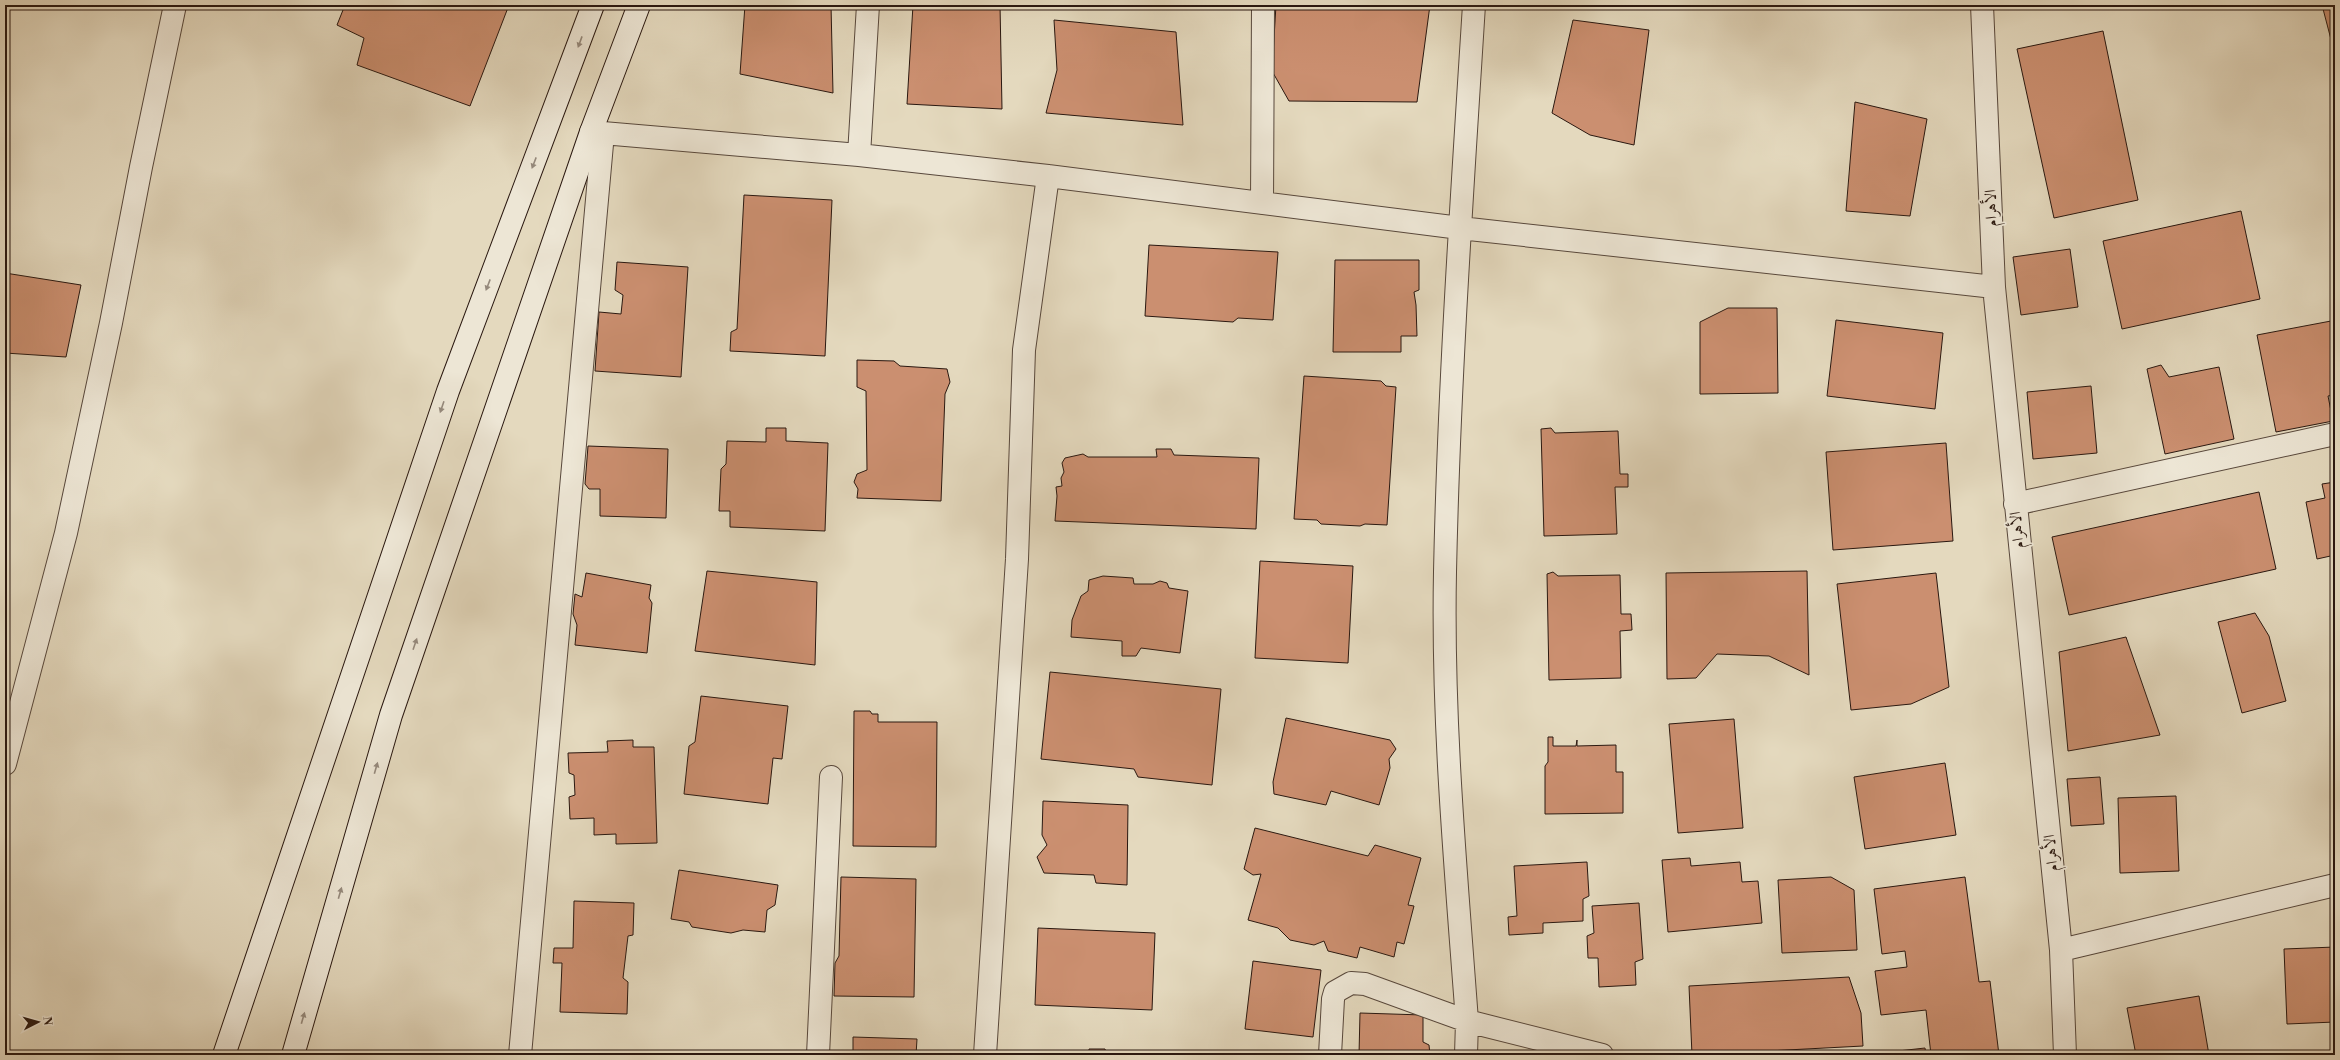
<svg xmlns="http://www.w3.org/2000/svg" width="2340" height="1060" font-family="'Libre Bodoni',Amiri,serif">
  <rect width="100%" height="100%" fill="#e4d9be"/>
  <filter id="stains"><feTurbulence type="fractalNoise" baseFrequency=".005" numOctaves="4"/><feColorMatrix values="0 0 0 0 .2 0 0 0 0 .09 0 0 0 0 .02 0 0 0 .5 -.17"/></filter>
  <radialGradient id="worn" r=".72"><stop offset=".6" stop-color="#630" stop-opacity="0"/><stop offset="1" stop-color="#630" stop-opacity=".3"/></radialGradient>
  <path fill="#cb8f70" stroke="#2a1810" d="M345 5H509L470 106 357 65 364 38 337 25Z
    M745 5H831L833 93 740 74Z
    M913 5H1000L1002 109 907 104Z
    M1276 5H1430L1417 102 1289 101 1272 71Z
    M2322 5H2335V51H2334Z
    M1054 20 1176 32 1183 125 1046 113 1057 70Z
    M1573 20 1649 30 1634 145 1590 135 1552 113Z
    M2103 31 2138 200 2054 218 2017 49Z
    M1855 102 1927 119 1910 216 1846 211Z
    M744 195 832 200 825 356 730 351 731 332 737 329Z
    M2241 211 2260 299 2122 329 2103 241Z
    M1149 245 1278 252 1273 320 1238 318 1233 322 1145 316Z
    M2070 249 2078 307 2021 315 2013 257Z
    M1335 260H1419V290L1414 292 1416 305 1417 336H1401V352H1333Z
    M617 262 688 267 681 377 595 371 599 312 621 314 623 295 615 290Z
    M5 273 81 285 66 357 5 353Z
    M1728 308H1777L1778 393 1700 394V322Z
    M1836 320 1943 333 1935 409 1827 396Z
    M2331 321 2335 344V395L2328 396 2333 421 2276 432 2257 335Z
    M857 360 894 361 900 366 947 369 950 382 945 394 941 501 857 498 858 489 854 482 857 474 867 470 866 391 857 387Z
    M2161 365 2169 377 2219 367 2234 439 2165 454 2147 369Z
    M1304 376 1381 381 1386 386 1396 387 1387 525 1365 524 1360 526 1321 524 1317 520 1294 519Z
    M2091 386 2097 453 2033 459 2027 392Z
    M766 428H786V441L828 443 825 531 730 527V511H719L721 469 726 464 727 441 766 442Z
    M1551 428 1555 433 1618 431 1620 474H1628V487H1615L1617 534 1544 536 1541 429Z
    M1946 443 1953 541 1833 550 1826 452Z
    M588 446 668 449 666 518 600 516V489H589L585 484Z
    M1156 449H1171L1174 455 1259 458 1256 529 1055 521 1057 496 1056 487 1062 486 1061 478 1064 472 1062 463 1065 458 1083 454 1088 457H1157Z
    M2335 482V555L2317 559 2306 502 2325 498 2322 484Z
    M2259 492 2276 569 2069 615 2052 537Z
    M1260 561 1353 566 1348 663 1255 658Z
    M707 571 817 582 815 665 695 651Z
    M1807 571 1809 675 1769 656 1717 654 1696 678 1667 679 1666 573Z
    M1553 572 1558 576 1620 575 1621 614H1631L1632 630 1620 631 1621 678 1549 680 1547 574Z
    M586 573 651 585 649 598 652 603 647 653 575 645 577 625 573 614 575 594 582 597Z
    M1936 573 1949 687 1911 704 1851 710 1837 584Z
    M1103 576 1133 578 1134 584H1153L1160 581 1167 583 1169 588 1188 591 1180 653 1141 648 1136 656H1122V641L1071 637 1072 620 1081 596 1088 591 1089 580Z
    M2255 613 2269 636 2286 701 2242 713 2218 622Z
    M2126 637 2160 735 2068 751 2059 652Z
    M1050 672 1221 689 1212 785 1138 777 1134 769 1041 759Z
    M701 696 788 706 782 759 773 758 768 804 684 794 689 746 695 742Z
    M854 711H870L872 714H878V722H937L936 847 853 846Z
    M1286 718 1390 740 1396 749 1389 759 1390 768 1379 805 1331 791 1326 805 1274 794 1273 782Z
    M1734 719 1743 828 1678 833 1669 724Z
    M1548 737H1553V746H1576L1577 740V746L1616 745V772H1623V813L1545 814V766L1548 762Z
    M633 740V747H654L657 843 616 844V834L594 835V818L570 819 569 797 575 795 574 775 569 773 568 753 608 752 607 741Z
    M1945 763 1956 835 1865 849 1854 777Z
    M2100 777 2104 824 2071 826 2067 779Z
    M2176 796 2179 871 2120 873 2118 798Z
    M1043 801 1128 805 1127 885 1096 883 1094 875 1044 873 1037 857 1047 845 1042 835Z
    M1255 828 1368 856 1375 845 1421 858 1408 905 1414 906 1404 944 1397 942 1394 957 1360 947 1357 958 1328 951 1324 941 1314 945 1290 940 1278 928 1248 920 1261 874 1253 875 1244 869Z
    M1690 858 1691 866 1740 862 1742 882 1758 881 1762 923 1668 932 1662 860Z
    M1587 862 1589 896 1583 899V921L1543 923V933L1509 935 1508 917 1517 916 1514 866Z
    M679 870 778 885 775 905 767 910 765 932 743 930 731 933 692 927 689 922 671 919Z
    M841 877 916 879 914 997 834 996 835 963 839 956Z
    M1831 877 1854 890 1857 950 1782 953 1778 880Z
    M1965 877 1979 982 1990 981 1999 1055H1931L1926 1010 1881 1015 1875 971 1907 967 1905 951 1882 954 1874 889Z
    M574 901 634 903 633 935 628 936 623 978 628 982 627 1014 560 1012 562 963H553L554 948H573Z
    M1639 903 1643 959 1635 962 1636 985 1599 987 1598 958H1588L1587 936 1594 933 1592 906Z
    M1038 928 1155 933 1152 1010 1035 1005Z
    M2335 947V1022L2287 1024 2284 949Z
    M1253 961 1321 970 1313 1037 1245 1029Z
    M1849 977 1861 1013 1863 1046 1692 1055 1689 986Z
    M2199 996 2209 1055H2136L2127 1008Z
    M1360 1013 1423 1015V1042L1429 1045 1430 1055H1359Z
    M853 1037 917 1039 916 1055H853Z
    M1925 1048 1926 1055H1871V1054Z
    M1089 1049H1105L1107 1055H1089Z"/>
  <g fill="none" stroke-linecap="round" stroke-linejoin="round">
    <g stroke="#58483c" stroke-width="24">
      <path id="street" d="M1982 5 1994 287 2061 950 2065 1055
        M591 132 859 155 1048 176 1460 228 1994 287
        M859 155 868 5
        M1262 203 1263 5
        M2015 504 2335 434
        M5 764 66 533 111 323 141 167 175 5
        M2061 950 2335 885
        M520 1055 603 133
        M818 1055 831 777
        M985 1055 1017 559 1024 350 1048 176
        M1330 1055 1333 999 1335 992 1351 983 1365 984 1467 1021 1602 1055
        M1466 1055 1467 1021C1456 871 1442 722 1445 572 1449 383 1462 194 1474 5"/>
    </g>
    <g stroke="#2a1810" stroke-width="24">
      <path id="secondary" d="M224 1055 448 391 593 5
        M293 1055 391 715 591 132 639 5"/>
    </g>
    <use href="#street" stroke="#ede6d5" stroke-width="22"/>
    <use href="#secondary" stroke="#ede6d5" stroke-width="22"/>
  </g>
  <defs><path id="oneway-solid" d="M-6-.8H1V-3.2L6.5 0L1 3.2V.8H-6Z"/></defs>
  <g fill="#95897c">
    <use href="#oneway-solid" transform="translate(580 42) rotate(110)"/>
    <use href="#oneway-solid" transform="translate(534 163) rotate(111)"/>
    <use href="#oneway-solid" transform="translate(488 285) rotate(111)"/>
    <use href="#oneway-solid" transform="translate(442 407) rotate(109)"/>
    <use href="#oneway-solid" transform="translate(415 644) rotate(-71)"/>
    <use href="#oneway-solid" transform="translate(376 768) rotate(-74)"/>
    <use href="#oneway-solid" transform="translate(340 893) rotate(-74)"/>
    <use href="#oneway-solid" transform="translate(303 1018) rotate(-74)"/>
  </g>
  <g text-anchor="middle" dominant-baseline="central" stroke-width="3.5" stroke-linejoin="round" paint-order="stroke">
    <g font-size="16" fill="#2a1810" stroke="#ede6d5">
      <text transform="translate(1991 208) rotate(-92)">الأهرام</text>
      <text transform="translate(2017 530) rotate(-96)">الأهرام</text>
      <text transform="translate(2051 853) rotate(-96)">الأهرام</text>
    </g>
  </g>
  <rect width="2340" height="1060" fill="none" stroke="#e4d9be" stroke-width="20"/>
  <rect x="6" y="6" width="2328" height="1048" fill="none" stroke="#2a1810" stroke-width="2"/>
  <rect x="10" y="10" width="2320" height="1040" fill="none" stroke="#2a1810"/>
  <g transform="translate(38 1022) rotate(84)" stroke="#ede6d5" stroke-width="3" paint-order="stroke">
  <path d="M0-3L7 15L0 10L-7 15Z" fill="#2a1810"/>
  <text y="-6" font-size="11" font-weight="bold" text-anchor="middle" fill="#2a1810">N</text>
  </g>
  <rect width="100%" height="100%" filter="url(#stains)"/>
  <rect width="100%" height="100%" fill="url(#worn)"/>
</svg>
